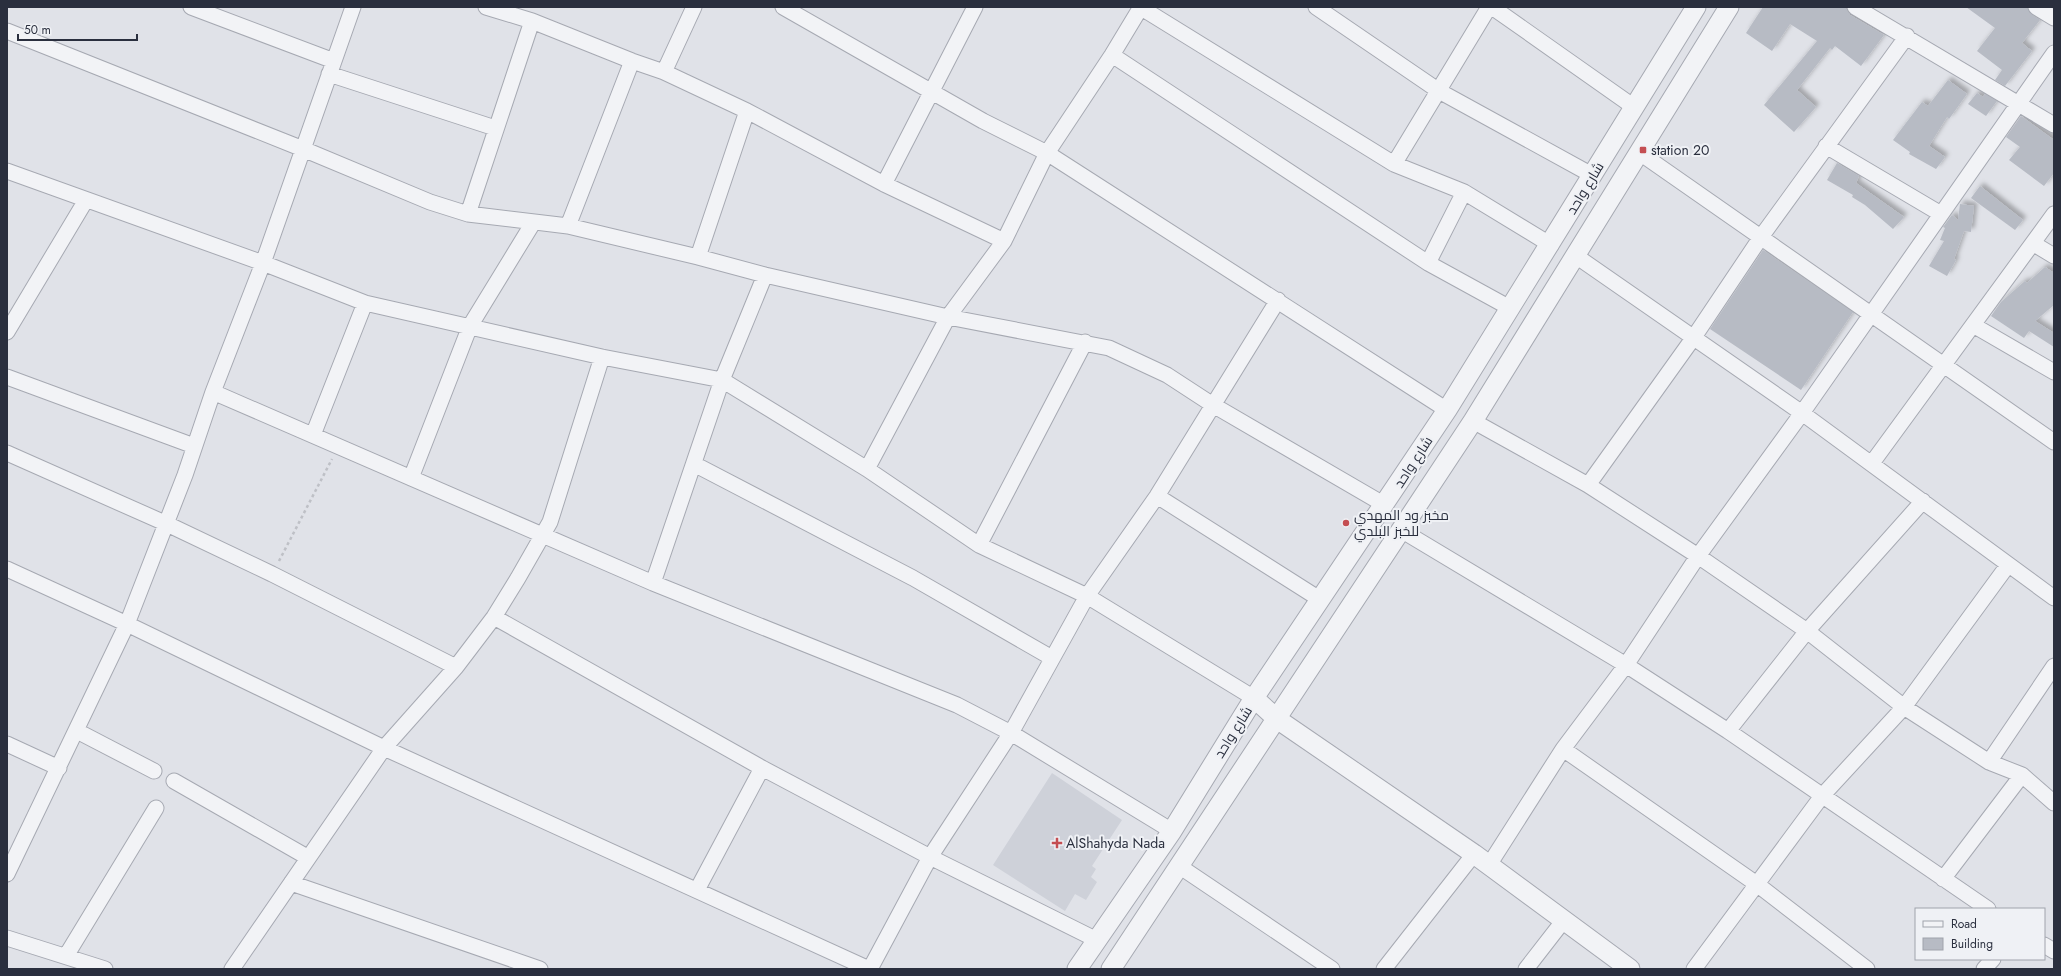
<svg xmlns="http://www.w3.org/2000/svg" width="2061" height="976" font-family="Jost,Cairo,sans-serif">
  <defs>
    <filter id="shadow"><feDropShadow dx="3.5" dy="-3.5" stdDeviation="2" flood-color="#0004"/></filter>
  </defs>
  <rect width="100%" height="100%" fill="#e0e2e8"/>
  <path fill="#ced1d9" d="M1052 773 1122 820 1092 866 1096 869 1091 877 1097 882 1086 900 1075 894 1065 911 993 865Z"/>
  <path fill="#b7bbc4" filter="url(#shadow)" d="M1763 7H1845L1850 15 1884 35 1861 66 1835 46 1832 50 1830 48 1797 90 1816 107 1794 132 1764 105 1817 41 1790 24 1772 51 1746 33Z
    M1966 7H2027L2031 14 2040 20 2022 43 2032 51 2005 86 1995 80 2002 70 1977 51 1995 28Z
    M1948 80 1967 94 1949 119 1947 117 1929 146 1945 157 1936 169 1909 154 1910 152 1893 140 1922 102 1928 106Z
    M1977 93 1983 97 1985 94 1997 101 1986 116 1968 104Z
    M2021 116 2054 140V173L2044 186 2009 160 2020 147 2006 137Z
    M1837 163 1859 176 1856 183 1904 217 1893 229 1865 205 1852 197 1853 195 1827 180Z
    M1980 186 2023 220 2015 230 1971 198Z
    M1960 204 1974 206 1971 232 1964 231 1954 259 1956 260 1947 276 1929 266 1944 241 1940 240 1945 228 1943 227 1952 215 1958 220Z
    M1763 250 1853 312 1801 390 1710 329Z
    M2045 267 2054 273V305L2035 321 2054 333V347L2029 331 2024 338 1991 316 2001 302 2025 281 2027 283Z"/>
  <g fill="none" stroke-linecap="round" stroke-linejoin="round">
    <g stroke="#a6a9b2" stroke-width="17">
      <path id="minor" d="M191 7 334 61
        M486 7 532 21 632 61 664 72 747 111 884 184 1004 241
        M783 7 983 121 1047 153 1447 410
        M1140 7 1394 164 1464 192 1551 245
        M1316 7 1439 91 1592 175
        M1492 7 1634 107
        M1855 7 2054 125
        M2036 7 2054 18
        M7 31 303 149 430 202 468 214 568 226 698 257 765 275 948 317 1109 348 1167 375 1213 405 1385 505
        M1112 55 1428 263 1510 308
        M664 72 694 7
        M329 74 495 128
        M1826 146 1941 214
        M1640 153 2054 442
        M1394 164 1489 7
        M7 171 263 263 365 303 602 357 722 380 867 469 979 545 1087 596 1254 698
        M884 184 975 7
        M468 214 532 21
        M568 226 632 61
        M2034 244 2054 256
        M1576 256 1802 413 2054 598
        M698 257 747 111
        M1428 263 1464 192
        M1973 325 2054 372
        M7 332 86 200
        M7 377 194 446
        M213 392 653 583 957 705 1011 733 1172 831
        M1473 421 1588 485 1698 556 1807 631 1904 707 1989 762 2022 775 2054 803
        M313 435 365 303
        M7 453 167 524 272 574 456 667
        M1872 463 2054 214
        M694 464 913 578 1052 658
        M867 469 948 317 1004 241 1047 153 1112 55 1141 7
        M411 478 470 326 533 223
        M1588 485 1694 337 1761 237 1907 36
        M1157 496 1321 600
        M1401 530 1626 665 1728 731 1988 909
        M979 545 1085 342
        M7 569 127 624 384 748 869 969
        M653 583 722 380 765 275
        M494 617 762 768 930 857 1097 940
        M77 731 154 771
        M1728 731 1807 631 1923 501
        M7 744 59 768
        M1563 749 1758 885 1867 969
        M1989 762 2054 666
        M174 781 307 857
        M1489 865 1563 749 1626 665 1698 556 1802 413 2054 53
        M1179 866 1332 969
        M7 874 127 624 185 475 213 392 263 263 353 7
        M1943 879 2022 775
        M291 883 540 969
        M697 890 762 768
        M7 938 105 969
        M2044 945 2054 951
        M66 956 156 808
        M232 969 384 748 456 667 494 617 518 578 550 522 602 357
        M870 969 930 857 1011 733 1087 596 1157 496 1278 300
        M1384 969 1474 854
        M1526 969 1564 920
        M1694 969 1822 796 1904 707 2008 565
        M1984 969 1993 959"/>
    </g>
    <g stroke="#a6a9b2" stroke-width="21">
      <path id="tertiary" d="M1254 698 1277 719 1474 854 1630 969
        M1077 969 1172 831 1254 698 1447 410 1696 7
        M1111 969 1473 421 1729 7"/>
    </g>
    <path stroke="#bec0c6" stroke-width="2.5" stroke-dasharray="3 3" stroke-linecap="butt" d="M279 561 332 459"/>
    <use href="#minor" stroke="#f2f3f6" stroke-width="15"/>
    <use href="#tertiary" stroke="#f2f3f6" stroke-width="19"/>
  </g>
  <g fill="#c44e52" stroke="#eff1f5" stroke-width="1.5">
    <rect x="1639" y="146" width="8" height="8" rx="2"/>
    <circle cx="1346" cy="523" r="4"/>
    <path d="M1055 837h4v4h4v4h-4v4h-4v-4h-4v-4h4z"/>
  </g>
  <g text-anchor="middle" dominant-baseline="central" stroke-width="4" stroke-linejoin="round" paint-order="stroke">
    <g font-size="14" fill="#2a2f3e" stroke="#eff1f5" text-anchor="start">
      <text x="1651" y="150">station 20</text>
      <text x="1354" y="515">مخبز ود المهدي<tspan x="1354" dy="16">للخبز البلدي</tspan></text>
      <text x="1066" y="843">AlShahyda Nada</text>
    </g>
    <g font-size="14" fill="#2a2f3e" stroke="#eff1f5">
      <text transform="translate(1585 188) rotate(-59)">شارع واحد</text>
      <text transform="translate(1413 462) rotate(-57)">شارع واحد</text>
      <text transform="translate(1233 732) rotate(-58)">شارع واحد</text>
    </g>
  </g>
  <rect width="2061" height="976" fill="none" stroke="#2a2f3e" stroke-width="16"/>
  <rect x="1915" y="908" width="130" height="52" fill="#eff1f5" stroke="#a0a3ac"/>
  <rect x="1923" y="921" width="20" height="6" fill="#f2f3f6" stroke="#a0a3ac"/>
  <text x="1951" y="928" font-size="12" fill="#2a2f3e">Road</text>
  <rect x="1923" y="938" width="20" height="12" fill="#b7bbc4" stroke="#a0a3ac"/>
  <text x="1951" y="948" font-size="12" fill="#2a2f3e">Building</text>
  <path d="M18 34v6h119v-6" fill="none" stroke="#2a2f3e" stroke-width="2"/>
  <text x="24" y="34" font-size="12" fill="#2a2f3e" stroke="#eff1f5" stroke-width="3" paint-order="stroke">50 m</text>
</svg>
